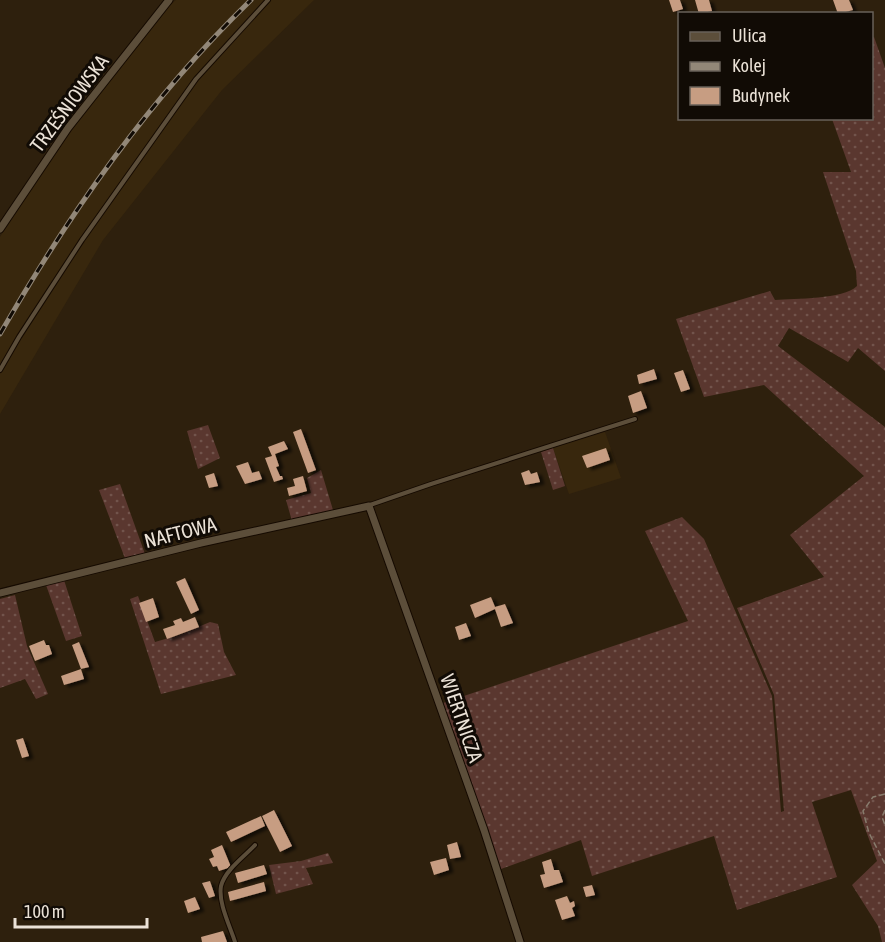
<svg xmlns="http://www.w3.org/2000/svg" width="885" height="942" font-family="'Asap Condensed',sans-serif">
  <defs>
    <pattern id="grass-dots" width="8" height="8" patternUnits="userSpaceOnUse" patternTransform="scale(1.5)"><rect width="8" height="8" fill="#5a372f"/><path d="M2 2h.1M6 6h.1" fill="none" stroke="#72544c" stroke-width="1.8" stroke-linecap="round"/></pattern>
    <filter id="shadow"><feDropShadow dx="4.5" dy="2.5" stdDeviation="1.5" flood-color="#0009"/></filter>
  </defs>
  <rect width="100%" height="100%" fill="#2e200d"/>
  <path fill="#38270d" d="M176 0H314L222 90 103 240 0 414V237L34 183 74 127 169 6Z
    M605 432 621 478 569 494 553 448Z"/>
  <path fill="url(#grass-dots)" d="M874 37 885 68V371L858 348 848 362 789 328 778 346 885 427V942H882L878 926 852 885 877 861 851 790 812 802 837 877 737 910 714 836 592 876 581 840 501 869 443 703 688 621 645 531 682 517 704 539 772 696 781 812 784 811 774 695 737 608 824 577 790 535 864 476 764 385 704 397 676 319 770 291 775 300C795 298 843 300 857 286L856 271 823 172H851L832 119 872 118V38Z
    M208 425 220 458 198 469 187 431Z
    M553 448 565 486 553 490 541 452Z
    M321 470 333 510 292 521 286 500 311 493 307 478Z
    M120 484 145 554 126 561 99 490Z
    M64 580 82 636 66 641 46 585Z
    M15 595 27 646 48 694 36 699 25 679 0 688V599Z
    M138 596 155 642 179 635 210 622 218 624 224 652 236 675 161 694 130 599Z
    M328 853 333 863 306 868 313 884 276 894 269 865 301 861Z"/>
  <path fill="#c79d82" filter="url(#shadow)" d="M669 0H680L683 9 673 12Z
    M695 0H709L712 11 699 14Z
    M833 0H849L853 10 838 14Z
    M654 369 657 379 639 384 637 375Z
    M683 370 690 389 681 392 674 373Z
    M641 391 647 408 633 413 628 396Z
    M301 429 316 470 308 473 293 432Z
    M284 441 288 449 275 454 279 466 276 467 280 476H282L283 479 274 482 265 458 272 456 268 447Z
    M606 448 610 460 587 468 582 456Z
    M248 462 252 473 259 471 262 479 245 484 236 466Z
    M529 470 531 474 537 472 540 482 525 485 521 473Z
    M214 473 218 486 209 488 205 476Z
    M303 476 307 491 289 496 287 488 295 486 293 479Z
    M185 578 199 610 191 614 176 582Z
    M491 597 495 607 505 604 513 623 501 627 495 609 475 618 470 605Z
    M153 598 159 617 146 622 139 603Z
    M195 617 199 627 167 639 163 629 175 625 173 621 181 618 183 622Z
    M466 623 471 636 459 640 455 627Z
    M44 640 46 645H49L52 654 35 661 29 646Z
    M79 642 89 667 81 669 84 679 64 685 61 676 81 669 72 645Z
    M23 738 29 756 22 758 16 740Z
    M274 810 292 846 280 852 262 816Z
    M261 816 265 826 231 842 226 832Z
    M457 842 461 857 450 859 447 845Z
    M222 845 231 867 219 871 217 866 213 867 209 859 214 857 211 850Z
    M446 858 449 870 434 875 430 862Z
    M551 859 554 870H559L563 882 544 888 540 875 545 874 542 862Z
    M264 865 267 874 238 883 235 873Z
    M210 881 215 896 209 898 202 883Z
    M264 882 266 891 230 901 228 892Z
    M592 885 595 895 586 897 583 887Z
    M567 896 570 903 574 901 575 906 572 908 575 916 562 920 555 900Z
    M195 897 200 909 188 913 184 901Z
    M223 931 227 942H202L201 937Z"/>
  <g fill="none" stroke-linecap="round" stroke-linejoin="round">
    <g stroke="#150a00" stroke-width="6">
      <path id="service" d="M0 370 19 337 82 240 196 79 268 0
        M370 505 431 484 635 419
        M235 942C230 926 218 903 221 886 225 870 245 856 255 845"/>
    </g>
    <g stroke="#150a00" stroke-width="9">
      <path id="minor" d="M0 229 68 128 169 0
        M0 593 201 543 369 506 484 830 520 942"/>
    </g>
    <path stroke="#887c6d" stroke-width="1.5" stroke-dasharray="6 3" stroke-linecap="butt" d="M885 794 873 797 863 811 869 833 885 864
      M885 810 882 817 885 825"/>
    <use href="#service" stroke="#5c4e3a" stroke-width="4"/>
    <use href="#minor" stroke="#5c4e3a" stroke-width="7"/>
    <g stroke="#928778" stroke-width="5">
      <path id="rail" d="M0 334C70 212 150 98 251 0"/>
    </g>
    <use href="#rail" stroke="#110b05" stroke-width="3" stroke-dasharray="9" stroke-linecap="butt"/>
  </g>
  <g text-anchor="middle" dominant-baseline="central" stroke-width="6" stroke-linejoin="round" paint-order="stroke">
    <g font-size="20" fill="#ebe2d7" stroke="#110b05">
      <text transform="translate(69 103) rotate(-53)">TRZEŚNIOWSKA</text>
      <text transform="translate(180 532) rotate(-14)">NAFTOWA</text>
      <text transform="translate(462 718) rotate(71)">WIERTNICZA</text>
    </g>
  </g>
  <rect x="678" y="12" width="195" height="108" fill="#110b05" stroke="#686159" stroke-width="1.5"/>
  <rect x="690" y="32" width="30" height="9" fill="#5c4e3a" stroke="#686159" stroke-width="1.5"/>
  <text x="732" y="42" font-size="18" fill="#ebe2d7">Ulica</text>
  <rect x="690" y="62" width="30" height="9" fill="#928778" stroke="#686159" stroke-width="1.5"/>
  <text x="732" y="72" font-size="18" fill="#ebe2d7">Kolej</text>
  <rect x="690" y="87" width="30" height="18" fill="#c79d82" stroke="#686159" stroke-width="1.5"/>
  <text x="732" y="102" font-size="18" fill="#ebe2d7">Budynek</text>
  <path d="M15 918v9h132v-9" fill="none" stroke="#ebe2d7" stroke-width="3"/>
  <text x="24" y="918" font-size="18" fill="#ebe2d7" stroke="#110b05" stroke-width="4.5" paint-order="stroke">100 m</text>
</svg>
